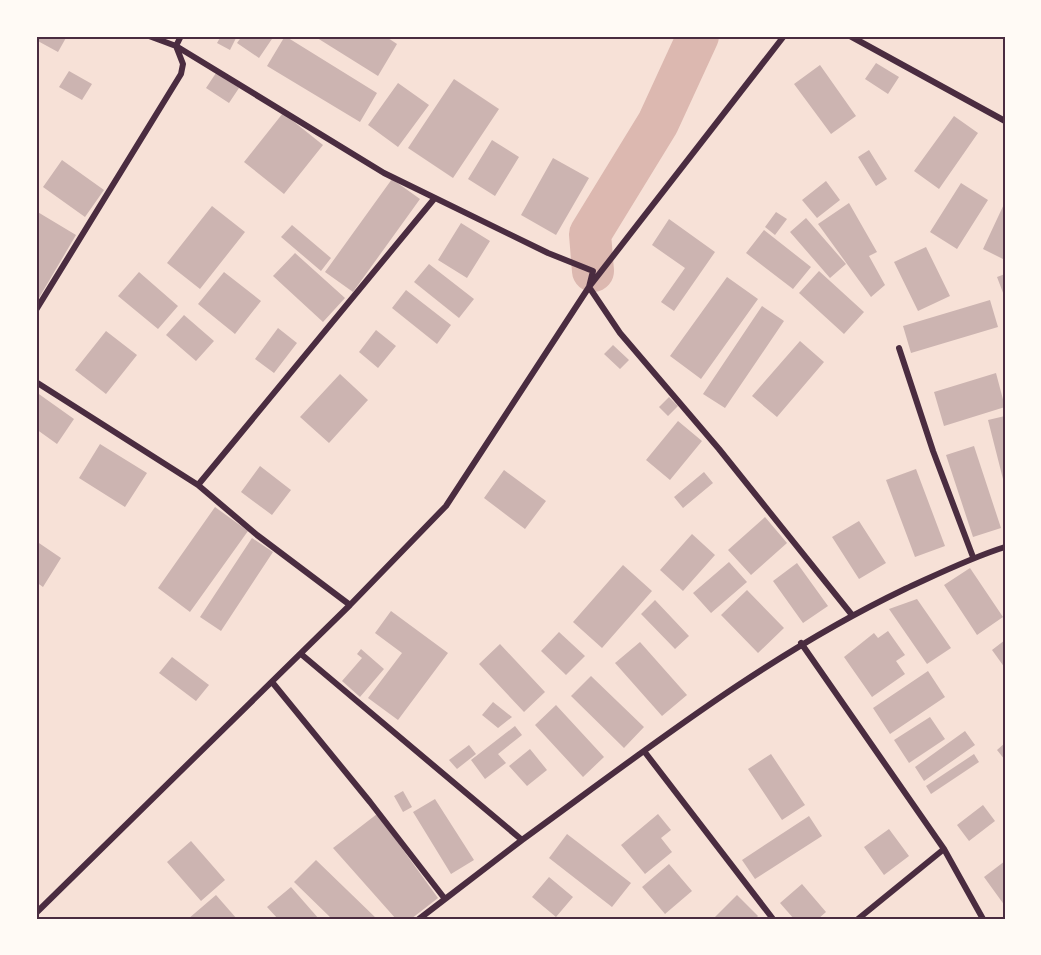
<svg xmlns="http://www.w3.org/2000/svg" width="1041" height="955" font-family="Lora,serif">
  <rect width="100%" height="100%" fill="#f7e1d7"/>
  <g fill="none" stroke-linecap="round" stroke-linejoin="round">
    <path stroke="#dcb8b0" stroke-width="42" d="M593 271 590 234 658 123 698 36"/>
  </g>
  <path fill="#ccb4b1" d="M36 36H67L58 52 36 40Z
    M221 36H237L230 50 217 43Z
    M242 36H274L259 58 237 43Z
    M285 36 377 93 360 122 267 66Z
    M314 36H385L397 44 378 76Z
    M876 63 899 77 888 94 865 79Z
    M820 65 856 116 831 134 794 84Z
    M69 71 92 84 82 100 59 87Z
    M216 73 239 88 229 103 206 88Z
    M454 79 499 109 453 178 408 148Z
    M398 83 429 105 398 147 368 125Z
    M283 113 323 145 284 194 244 162Z
    M954 116 978 133 939 189 914 171Z
    M492 140 519 157 495 196 468 179Z
    M869 150 887 179 876 186 858 157Z
    M553 158 589 178 556 235 521 215Z
    M62 160 104 190 85 217 43 187Z
    M392 179 420 199 353 292 325 272Z
    M826 181 840 200 817 218 802 200Z
    M961 183 988 200 957 249 930 232Z
    M1005 202V260L983 249Z
    M849 203 877 252 869 256 885 285 871 297 818 224Z
    M212 206 245 232 200 289 167 263Z
    M36 211 76 235 36 303Z
    M776 212 787 219 775 235 765 227Z
    M806 218 846 264 830 278 790 232Z
    M669 219 715 252 674 311 661 302 685 268 652 245Z
    M461 223 490 241 467 278 438 260Z
    M292 225 331 258 321 271 281 237Z
    M764 230 811 267 793 289 746 253Z
    M926 247 950 296 918 311 894 262Z
    M295 253 345 298 323 322 273 276Z
    M429 264 474 299 459 318 414 282Z
    M819 271 864 312 844 334 799 293Z
    M139 272 178 306 158 329 118 296Z
    M224 272 261 301 235 334 198 304Z
    M1005 274V298L997 277Z
    M727 277 758 299 701 379 670 356Z
    M406 290 451 325 437 344 392 308Z
    M990 300 998 327 911 353 903 326Z
    M762 306 784 321 725 408 703 394Z
    M184 315 214 341 196 361 166 335Z
    M278 328 297 343 274 373 255 359Z
    M376 330 396 346 378 368 359 352Z
    M106 331 137 355 106 394 75 370Z
    M800 341 824 362 777 417 752 396Z
    M613 345 629 360 620 369 604 354Z
    M996 373 1005 407 944 426 934 392Z
    M340 374 368 400 329 443 300 417Z
    M36 392 74 419 57 444 36 429Z
    M669 397 678 406 668 416 659 407Z
    M1005 416V483H1004L988 420Z
    M678 421 702 441 670 480 646 460Z
    M100 444 147 473 125 507 79 478Z
    M974 446 1001 528 973 537 946 455Z
    M260 466 291 490 272 515 241 492Z
    M916 469 945 546 915 557 886 480Z
    M504 470 546 501 525 529 484 498Z
    M704 472 713 483 683 508 674 497Z
    M215 507 248 531 190 612 158 588Z
    M765 517 787 543 751 575 728 550Z
    M859 521 886 563 859 579 832 537Z
    M692 534 715 555 683 591 660 570Z
    M252 538 273 552 221 631 200 617Z
    M36 541 61 558 43 587 36 582Z
    M729 562 747 582 711 613 693 593Z
    M797 563 828 606 803 623 773 581Z
    M623 565 652 591 602 648 573 622Z
    M970 568 1003 617 977 635 944 585Z
    M747 590 784 628 758 653 721 615Z
    M917 599 951 648 927 664 889 609Z
    M655 600 689 636 675 649 641 614Z
    M391 611 448 653 398 720 368 698 402 653 375 633Z
    M888 631 905 655 896 661 905 674 872 697 844 657 874 633 878 638Z
    M559 632 585 656 566 675 541 651Z
    M1005 640V668L992 650Z
    M640 642 687 695 662 716 615 663Z
    M500 644 545 692 524 712 479 664Z
    M361 649 384 669 360 697 342 681 362 658 357 654Z
    M172 657 209 685 196 701 159 673Z
    M928 671 945 697 890 734 873 708Z
    M591 676 644 727 624 748 571 696Z
    M493 702 512 717 498 728 482 715Z
    M556 705 604 757 583 777 535 725Z
    M930 717 945 739 909 763 894 740Z
    M515 726 522 735 498 754 506 763 485 779 471 760Z
    M965 731 975 745 924 781 915 767Z
    M1005 743V760L997 750Z
    M469 745 476 754 457 769 449 760Z
    M530 749 547 770 527 786 509 766Z
    M771 754 805 805 782 820 748 769Z
    M974 754 979 762 931 794 926 786Z
    M403 791 412 807 403 812 394 796Z
    M435 799 474 860 451 874 413 812Z
    M983 805 995 821 969 841 957 825Z
    M377 814 438 898 411 919H396L333 848Z
    M658 814 671 830 661 838 672 852 645 874 621 845Z
    M809 816 822 836 755 879 742 860Z
    M889 829 909 856 884 875 864 847Z
    M567 834 631 883 612 907 549 858Z
    M191 841 225 880 201 901 167 862Z
    M316 860 377 919H332L294 882Z
    M1005 861V906L984 877Z
    M669 864 692 891 665 914 642 887Z
    M549 877 573 897 556 917 532 897Z
    M802 884 826 912 818 919H794L780 903Z
    M291 887 319 919H278L267 907Z
    M216 895 237 919H188Z
    M737 895 758 916 755 919H713Z"/>
  <g fill="none" stroke-linecap="round" stroke-linejoin="round">
    <path stroke="#4a2c40" stroke-width="6" d="M149 36 176 46 384 173 548 253 593 271 589 287 620 333 719 449 852 615
      M850 36 1005 121
      M36 310 181 74 183 64 176 46 181 36
      M899 348 933 451 973 557
      M36 382 198 485 257 535 350 605
      M198 485 434 199
      M801 643 944 849 983 919
      M301 654 522 840C646 750 765 656 905 589 938 574 970 558 1005 547
      M272 682 370 802 445 899
      M644 751 773 919
      M36 913 350 605 446 506 589 287 784 36
      M419 919 522 840
      M858 919 944 849"/>
  </g>
  <rect width="1041" height="955" fill="none" stroke="#fffaf5" stroke-width="75"/>
  <rect x="38" y="38" width="966" height="880" fill="none" stroke="#4a2c40" stroke-width="2"/>
</svg>
